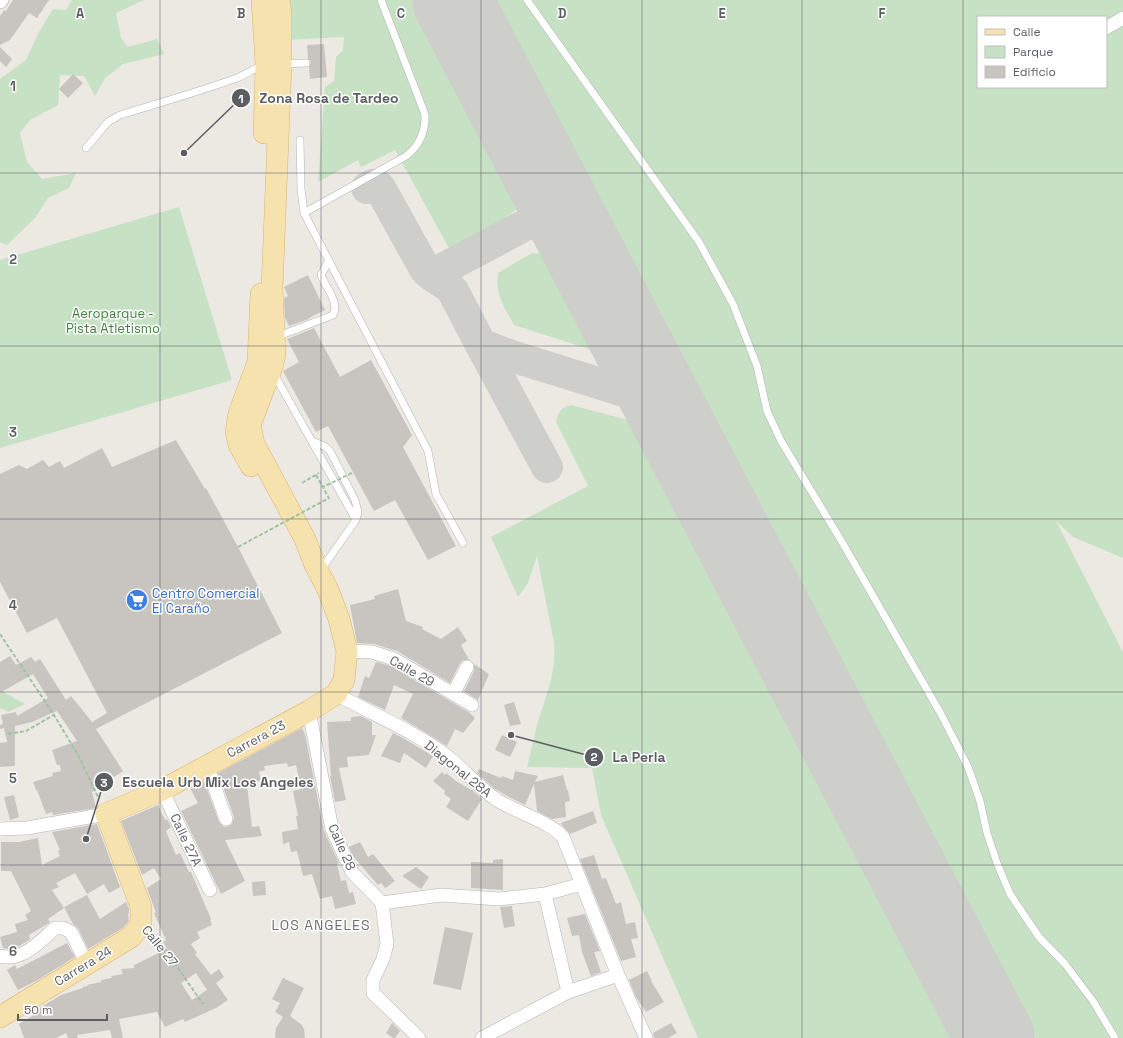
<svg xmlns="http://www.w3.org/2000/svg" width="1123" height="1038" font-family="'Space Grotesk',sans-serif">
  <rect width="100%" height="100%" fill="#ece9e3"/>
  <path fill="#c6e1c3" fill-rule="evenodd" d="M72 0H144L116 13 121 38 128 47 157 39 164 54 123 64 105 78 95 96 84 76 60 75 58 105 30 120 20 133 27 162 42 179 76 173 69 188 48 198 35 218 7 245 0 242V79L26 60 39 32 53 9 66 10Z
    M282 0H420L526 203 489 229 469 241 449 248 395 150 361 167 358 160 318 182 325 87 334 81 336 57 343 50 344 37 287 40Z
    M488 0H1123V558L1073 537 1056 521 1123 652V1038H1036ZM978 17H1106V87H978Z
    M179 207 232 380 0 448V260Z
    M532 253 542 254 592 350 514 325C504 306 495 295 498 273Z
    M571 405 639 423 966 1038H698L601 815 592 768 527 767C531 752 534 736 538 722 546 695 557 671 554 643L537 556 528 583 518 597 491 537 588 486 556 422C559 411 560 408 571 405Z
    M0 690 25 704 8 712 0 708Z"/>
  <g fill="none" stroke-linecap="round" stroke-linejoin="round">
    <path stroke="#cececa" stroke-width="32" d="M367 188C372 185 376 183 380 188L425 269C433 279 446 282 453 291L479 341 547 467
      M529 223C552 220 560 224 577 239
      M428 272 439 271 529 223C543 209 546 195 544 176
      M479 341 485 346 508 355 643 397C656 403 664 410 673 422
      M605 384C627 383 633 359 630 340"/>
    <path stroke="#cececa" stroke-width="80" d="M452 0 995 1038"/>
  </g>
  <path fill="#c8c4c0" fill-rule="evenodd" d="M13 0H49L37 18 29 13 10 40 0 45V16L4 10 6 11Z
    M324 44 327 77 310 79 309 67 311 62 308 59 307 45Z
    M0 47 12 59 6 67 0 61Z
    M73 74 83 83 68 98 59 89Z
    M308 275 325 310 309 318V319L289 326 285 318 284 298 288 296 284 287Z
    M314 328 340 377 371 360 412 435 403 447 456 546 428 560 395 500 374 511 328 426 316 432 283 371 299 362 287 339Z
    M176 440 205 489 206 488 238 547 282 633 96 729 123 771 92 792 96 808 53 815 52 812 46 814 37 790H36L33 782 53 776 52 773 61 771 60 765H57L52 750 77 741 57 711 32 722 15 726V766L0 767V743L7 742 4 728 0 729V725L3 724 1 715 16 712 17 716 48 698 33 674 0 693V662L10 656 16 665 31 657 35 662 40 659 66 700 71 696 92 722 107 713 57 618 27 633 0 582V474L19 465 27 469 43 460 49 467 60 461 64 468 102 448 112 467Z
    M398 589 406 621 423 627 422 629 441 639 458 627 467 641 461 645 469 660H463L460 663 450 683 397 651 374 644 357 643 350 605 375 599 374 596Z
    M376 662 391 666 470 713 475 718 463 733 455 729 447 746 425 732 401 718 413 694 394 685 385 710 358 697 365 676 369 678Z
    M474 664 489 674 478 700 464 691 474 671Z
    M514 702 521 724 510 726 504 705Z
    M361 716 372 722V735H376L369 755 347 757 348 767 339 768 346 800 335 802 330 776H331L327 722 351 721V717Z
    M302 728 305 734 324 831 339 863 337 864 341 881 346 880 349 893 353 892 356 904 335 909 332 896 320 899 312 874 303 876 297 851 291 852 289 842 283 844 282 832 298 829 296 816H298L293 791 301 789 296 765 288 767 287 763 264 766 265 770 259 772 261 780 247 785 252 827 259 826 262 836 225 840 245 881 221 894 181 811 198 803 190 788 204 781 219 822 224 827 229 826 232 824 234 817 218 773Z
    M393 733 403 738 433 756 426 768 404 753 400 763 381 756Z
    M502 735 517 742 510 757 495 750Z
    M479 769 501 778 502 776 513 780 515 771 538 776 535 782 563 775 567 790H568L570 801 565 802 566 817 552 819 537 811 534 784 525 805 509 797 495 789 477 773Z
    M442 772 445 775 446 773 456 781 471 790V789L482 799 468 821 446 807 451 799 444 794 445 791 433 781Z
    M14 795 19 817 10 820 4 797Z
    M158 805 165 820 167 819 171 827 166 831 176 855 180 853 189 872H191L211 919 210 920 212 925 197 932 200 938 191 944 197 953 195 954 211 975 219 969 224 977 216 983 228 1000 216 1008 185 1022 183 1019 165 1027 157 1012 119 1019 123 1038H112L110 1030 77 1035 78 1038H68L66 1033 56 1038H24L19 1024 39 1012 38 1009 61 995 83 988V987L88 986 87 985 101 982V980L112 978 111 976 123 974 121 969 134 968V965L167 949 163 942 166 940 154 913H156L147 888 161 879 154 868 142 875 121 821ZM196 973 207 990 192 1000 181 983Z
    M593 811 597 823 570 834 562 825 561 823Z
    M97 824 120 887 109 893 104 884 87 894 75 873 56 883 59 887 52 890 64 908 48 919 50 922 49 923 29 935 30 939 26 942 17 947 8 949 3 948 0 937 17 932 15 924 28 920 25 915 31 911 11 871H1V842H19L38 838 42 865 60 856 58 851 60 850 52 832Z
    M360 842 368 857 373 854 395 881 385 888 381 883 378 885 353 856 349 847Z
    M594 855 602 879 606 878 616 904 621 902 626 924 635 922 638 938 631 939 636 957 621 961 580 859Z
    M503 859V890L471 888V862L493 863V860Z
    M416 867 429 877 421 889 402 876Z
    M265 881 266 895 253 896 252 882Z
    M87 895 100 919 126 902 129 909V913L128 914 129 921 123 928 88 949 78 928 73 924 64 907Z
    M512 906 515 926 504 928 500 907Z
    M585 914 600 951 594 952 601 972 591 976 582 952 579 935 572 936 567 918Z
    M445 927 473 933 461 990 433 984Z
    M67 943 75 957 36 981 18 990 7 970 15 965 17 969Z
    M647 971 652 981H651L664 1002 646 1012 636 997 629 980Z
    M283 978 304 988 290 1016 302 1025 304 1029 305 1038H275L276 1028 283 1017 275 1012 280 1003 272 999Z
    M392 1023 400 1031 395 1038H393L386 1033Z
    M671 1023 677 1033 668 1038H654L653 1033Z"/>
  <g fill="none" stroke-linecap="round" stroke-linejoin="round">
    <g stroke="#b1b4b7" stroke-width="8">
      <path id="service" d="M527 0 699 242 733 304 757 366 767 411 781 441 842 542 941 714 968 767 980 801 987 833 997 863 1010 894 1039 937 1065 964 1093 1001 1115 1038
        M283 64 306 63
        M300 140 301 189 304 213 428 451 436 494 463 543
        M86 148 108 122 120 115C159 103 198 92 237 78 246 74 255 68 264 65
        M304 213 406 156C418 147 424 135 425 120 426 115 423 109 421 104L381 0
        M276 337 333 315C340 303 325 286 321 275L329 260
        M274 374 356 520 320 571
        M312 441 326 447 330 451 355 500 358 512 356 520"/>
    </g>
    <g stroke="#b1b4b7" stroke-width="14">
      <path id="minor" d="M0 2 2 0
        M1106 28 1123 18
        M347 651 372 652 394 659 472 705
        M336 694C372 714 414 731 447 756 465 770 479 788 497 800 516 812 550 822 563 837L618 975 646 1038
        M453 694 467 667
        M309 711 332 829 352 872 382 903
        M207 766 226 819
        M162 790 210 890
        M0 829 27 828 106 814
        M545 894 568 992
        M382 903 441 895 499 899 545 894 582 884
        M382 903 387 944 383 959 373 980V993L419 1038
        M0 956C23 962 40 941 55 928H63L71 932 87 964
        M482 1038 568 992 618 975"/>
    </g>
    <g stroke="#e1b168" stroke-width="22">
      <path id="primary" d="M262 0 266 64 264 133
        M251 466 239 445 236 431 239 413 258 362 261 294
        M0 1017 131 937 141 925V907L106 814 162 790 309 711 336 694 344 680 347 651 339 619 328 590 315 565 305 539 254 444 250 425 271 370 275 355 272 289 281 64V14L279 0"/>
    </g>
    <path stroke="#9ec4a4" stroke-width="2" stroke-dasharray="4 2" stroke-linecap="butt" d="M316 475 323 487
      M302 483 319 473
      M0 634 54 715 78 755 99 799
      M8 734 26 731 54 715
      M152 935 159 941 203 1004"/>
    <use href="#service" stroke="#fff" stroke-width="7"/>
    <use href="#minor" stroke="#fff" stroke-width="13"/>
    <use href="#primary" stroke="#f6e2af" stroke-width="21"/>
    <path stroke="#9ec4a4" stroke-width="2" stroke-dasharray="4 2" stroke-linecap="butt" d="M238 547 329 498 323 487 354 472"/>
  </g>
  <path fill="none" stroke="#5c5f62" stroke-width="1" stroke-opacity="0.55" d="M160 0V1038M321 0V1038M481 0V1038M642 0V1038M802 0V1038M963 0V1038M0 173H1123M0 346H1123M0 519H1123M0 692H1123M0 865H1123"/>
  <defs>
    <g id="supermarket-disc" transform="scale(1.15)"><circle r="9.5" fill="#3f7fe0" stroke="#fff"/><path d="M-6-5.5h2.5l.6 2H6L4.5 2H-2.5L-4.4-4H-6ZM-1.5 3.2a1.3 1.3 0 1 0 .1 0ZM3 3.2a1.3 1.3 0 1 0 .1 0Z" fill="#fff"/></g>
  </defs>
  <g fill-rule="evenodd">
    <use href="#supermarket-disc" x="137" y="600"/>
  </g>
  <g text-anchor="middle" dominant-baseline="central" stroke-width="3" stroke-linejoin="round" paint-order="stroke">
    <g font-size="13" fill="#427f3e" stroke="#fff">
      <text x="113" y="313">Aeroparque -<tspan x="113" dy="15">Pista Atletismo</tspan></text>
    </g>
    <g font-size="13" fill="#366cbe" stroke="#fff" text-anchor="start">
      <text x="152" y="593">Centro Comercial<tspan x="152" dy="15">El Caraño</tspan></text>
    </g>
    <g font-size="13" fill="#5c5f62" stroke="#fff">
      <text transform="translate(412 671) rotate(29)">Calle 29</text>
      <text transform="translate(256 739) rotate(-28)">Carrera 23</text>
      <text transform="translate(458 769) rotate(39)">Diagonal 28A</text>
      <text transform="translate(186 840) rotate(65)">Calle 27A</text>
      <text transform="translate(342 847) rotate(66)">Calle 28</text>
      <text transform="translate(160 946) rotate(51)">Calle 27</text>
      <text transform="translate(83 966) rotate(-31)">Carrera 24</text>
    </g>
    <g font-size="14" letter-spacing="1" fill="#6d7174" stroke="#fff">
      <text x="321" y="925">LOS ANGELES</text>
    </g>
  </g>
  <g font-size="13" text-anchor="middle" font-weight="bold" fill="#5c5f62" stroke="#fff" stroke-width="3" stroke-linejoin="round" paint-order="stroke">
    <text x="80" y="18">A</text>
    <text x="241" y="18">B</text>
    <text x="401" y="18">C</text>
    <text x="562" y="18">D</text>
    <text x="722" y="18">E</text>
    <text x="882" y="18">F</text>
    <text x="13" y="91">1</text>
    <text x="13" y="264">2</text>
    <text x="13" y="437">3</text>
    <text x="13" y="610">4</text>
    <text x="13" y="783">5</text>
    <text x="13" y="956">6</text>
  </g>
  <path fill="none" stroke="#5c5f62" stroke-width="1.5" d="M184 153L241 98M511 735L594 757M86 839L104 782"/>
  <g fill="#5c5f62" stroke="#fff" stroke-width="1.5">
    <circle cx="184" cy="153" r="4"/>
    <circle cx="511" cy="735" r="4"/>
    <circle cx="86" cy="839" r="4"/>
    <circle cx="241" cy="98" r="10"/>
    <circle cx="594" cy="757" r="10"/>
    <circle cx="104" cy="782" r="10"/>
  </g>
  <g font-size="12" text-anchor="middle" font-weight="bold" fill="#fff">
    <text x="241" y="103">1</text>
    <text x="594" y="761">2</text>
    <text x="104" y="787">3</text>
  </g>
  <g font-size="14" text-anchor="middle" font-weight="bold" fill="#5c5f62" stroke="#fff" stroke-width="3" stroke-linejoin="round" paint-order="stroke">
    <text x="329" y="103">Zona Rosa de Tardeo</text>
    <text x="639" y="762">La Perla</text>
    <text x="218" y="787">Escuela Urb Mix Los Angeles</text>
  </g>
  <rect x="977" y="16" width="130" height="72" fill="#ffffff" stroke="#bebfc0"/>
  <rect x="985" y="29" width="20" height="6" fill="#f6e2af" stroke="#bebfc0"/>
  <text x="1013" y="36" font-size="12" fill="#5c5f62">Calle</text>
  <rect x="985" y="46" width="20" height="12" fill="#c6e1c3" stroke="#bebfc0"/>
  <text x="1013" y="56" font-size="12" fill="#5c5f62">Parque</text>
  <rect x="985" y="66" width="20" height="12" fill="#c8c4c0" stroke="#bebfc0"/>
  <text x="1013" y="76" font-size="12" fill="#5c5f62">Edificio</text>
  <path d="M18 1014v6h89v-6" fill="none" stroke="#5c5f62" stroke-width="2"/>
  <text x="24" y="1014" font-size="12" fill="#5c5f62" stroke="#ffffff" stroke-width="3" paint-order="stroke">50 m</text>
</svg>
